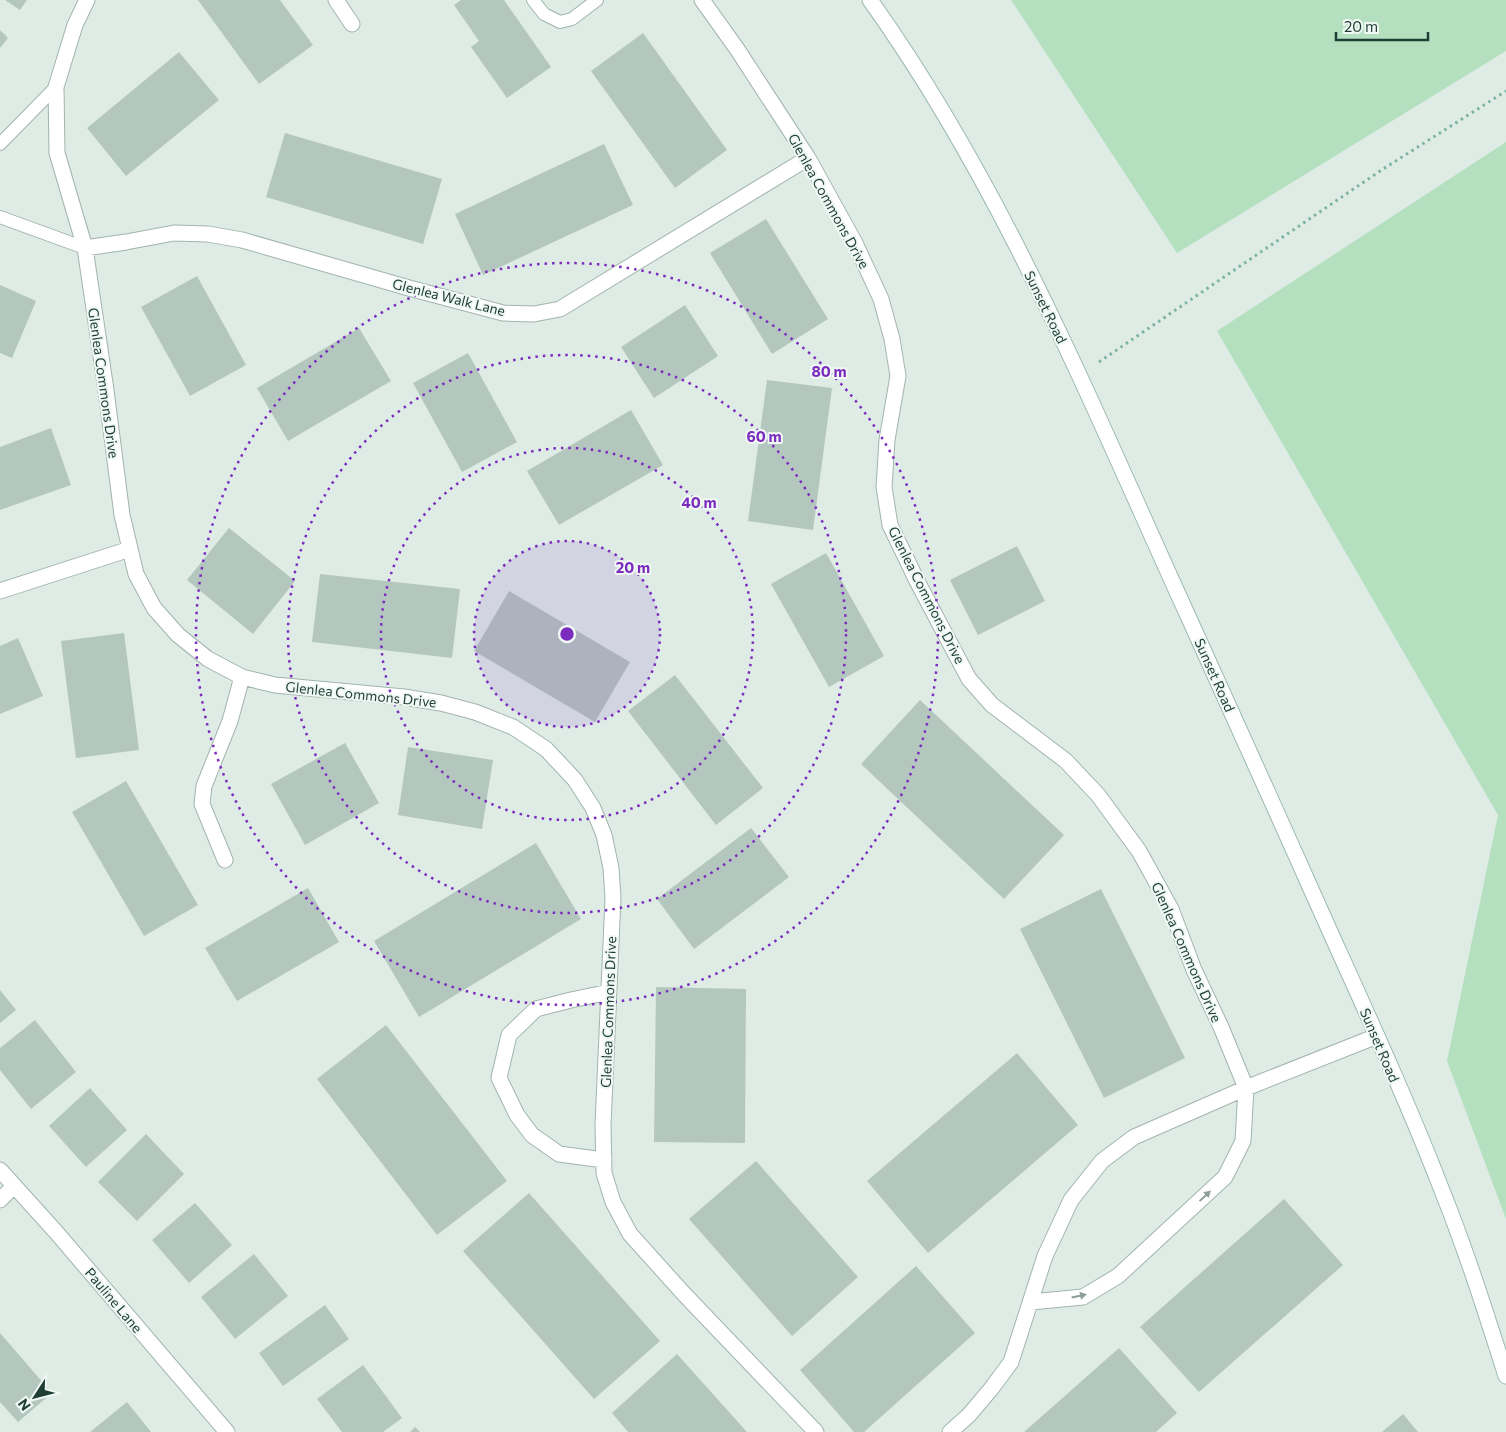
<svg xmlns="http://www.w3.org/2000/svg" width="1506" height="1432" font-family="Commissioner,sans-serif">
  <rect width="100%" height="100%" fill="#dfece6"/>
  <path fill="#b5e0c0" d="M1011 0H1506V51L1177 253Z
    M1506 142V1219L1447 1061 1498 815 1217 331Z"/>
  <path fill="#b4c7bf" d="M5 0H27L20 10Z
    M198 0H280L313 45 259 84Z
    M461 0H504L551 67 507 98 471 47 479 41 454 5Z
    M0 30 8 38 0 48Z
    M643 33 727 150 675 188 591 71Z
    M179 52 219 100 126 176 87 128Z
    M285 133 442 179 423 244 266 197Z
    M604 144 633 205 483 275 455 214Z
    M766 219 828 319 772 354 710 253Z
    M197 276 246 365 190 396 141 307Z
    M0 285 36 301 12 358 0 353Z
    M685 305 718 356 654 398 621 347Z
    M359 328 391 381 288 441 257 388Z
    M468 353 517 442 462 472 413 383Z
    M767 380 832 388 813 530 748 521Z
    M631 410 663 465 559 525 527 471Z
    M51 428 71 485 0 510V447Z
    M229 528 295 581 253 634 187 580Z
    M1017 546 1045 601 978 635 950 580Z
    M826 553 884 656 829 687 771 584Z
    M320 574 460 589 452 658 312 642Z
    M509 591 630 662 595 722 474 651Z
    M124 633 139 750 76 758 61 641Z
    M18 638 43 696 0 714V646Z
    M675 675 763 788 716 825 628 711Z
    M920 700 1064 835 1004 899 861 764Z
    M345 743 379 803 305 845 271 784Z
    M408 747 493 760 482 829 398 815Z
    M126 781 198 905 144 936 72 812Z
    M751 828 789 877 694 949 657 899Z
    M536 843 581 919 419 1017 374 941Z
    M308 888 339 942 237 1001 205 948Z
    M1101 889 1185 1058 1104 1098 1020 929Z
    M656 987 746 989 745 1143 654 1142Z
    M0 990 16 1010 0 1023Z
    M35 1020 76 1072 31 1109 0 1070V1048Z
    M386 1025 507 1181 437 1235 317 1079Z
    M1017 1053 1078 1125 928 1253 867 1181Z
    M90 1088 127 1130 86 1167 49 1126Z
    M146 1134 184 1174 137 1221 98 1182Z
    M756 1161 858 1277 792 1336 689 1219Z
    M529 1193 660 1341 594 1399 463 1251Z
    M1284 1199 1343 1265 1199 1392 1140 1327Z
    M195 1203 232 1245 189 1283 152 1240Z
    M254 1254 288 1296 235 1339 201 1297Z
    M916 1266 975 1333 864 1432H854L800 1370Z
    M325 1305 349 1339 283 1386 259 1353Z
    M0 1333 52 1393 18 1422 0 1402Z
    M1119 1348 1177 1413 1156 1432H1024Z
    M677 1354 747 1432H628L612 1413Z
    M363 1365 402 1418 383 1432H342L317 1399Z
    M127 1402 151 1432H90Z
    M1403 1414 1418 1432H1382Z
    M415 1427 420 1432H410Z"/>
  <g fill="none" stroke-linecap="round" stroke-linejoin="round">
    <g stroke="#a1b4ad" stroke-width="14">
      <path id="service" d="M533 0 544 14 560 22 572 19 597 0
        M0 144 56 87
        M0 217 85 248"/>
    </g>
    <g stroke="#a1b4ad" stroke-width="17">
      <path id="minor" d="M87 0 75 25 56 87 57 153 85 248 106 390 122 515 136 574 154 608 178 635 208 659 242 677 275 685 404 697 441 703 475 712 513 727 546 749 575 780 593 808 604 835 611 868 613 898 603 1125 604 1173 613 1202 630 1234 684 1294 816 1432
        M336 0 352 24
        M702 0 737 49 808 158 855 243 881 299 892 339 898 376 887 440 884 487 890 525 918 583 969 679 992 705 1066 761 1098 795 1139 851 1171 909 1194 970 1221 1027 1246 1088 1243 1141 1225 1177 1118 1276 1083 1297 1031 1302
        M85 248 126 242 174 233 208 234 242 240 409 288 503 313 534 314 560 309 808 158
        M0 591 130 549
        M225 860 202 804 204 786 230 721 242 677
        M604 1160 559 1154 532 1135 517 1115 499 1078 509 1035 536 1009 571 1000 609 992
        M0 1170 56 1232 227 1432
        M0 1200 14 1186
        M950 1432 969 1415 991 1389 1011 1362 1045 1256 1071 1200 1102 1161 1134 1137 1246 1088 1377 1036"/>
    </g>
    <g stroke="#9cb9af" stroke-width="17">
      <path id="secondary" d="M870 0C1005 189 1092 406 1188 616 1237 723 1284 829 1332 936 1370 1020 1408 1103 1441 1188 1466 1250 1486 1313 1506 1376"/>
    </g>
    <path stroke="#7cb3a1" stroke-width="3" stroke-dasharray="2.5 4" stroke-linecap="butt" d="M1099 362 1380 171 1506 91"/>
    <use href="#service" stroke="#fff" stroke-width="12"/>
    <use href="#minor" stroke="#fff" stroke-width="15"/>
    <use href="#secondary" stroke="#fff" stroke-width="15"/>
  </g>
  <defs><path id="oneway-solid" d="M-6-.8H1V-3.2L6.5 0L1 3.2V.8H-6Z" transform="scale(1.25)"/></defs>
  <g fill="#8e9e9a">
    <use href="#oneway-solid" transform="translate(1205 1196) rotate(-43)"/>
    <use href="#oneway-solid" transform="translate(1079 1296) rotate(-12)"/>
  </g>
  <circle cx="567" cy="634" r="93" fill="#7b2cbf" fill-opacity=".12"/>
  <g fill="none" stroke="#7b2cbf" stroke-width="2.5" stroke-dasharray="2.5 5">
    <circle cx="567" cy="634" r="93"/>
    <circle cx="567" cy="634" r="186"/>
    <circle cx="567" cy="634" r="279"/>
    <circle cx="567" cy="634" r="371"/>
  </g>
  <g text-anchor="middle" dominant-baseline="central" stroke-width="4" stroke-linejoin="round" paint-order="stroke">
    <g font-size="14" fill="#1e3e35" stroke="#f0f8f4">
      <text transform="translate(829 201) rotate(61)">Glenlea Commons Drive</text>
      <text transform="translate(449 297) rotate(14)">Glenlea Walk Lane</text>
      <text transform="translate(1046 307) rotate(64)">Sunset Road</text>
      <text transform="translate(104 383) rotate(82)">Glenlea Commons Drive</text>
      <text transform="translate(927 595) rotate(63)">Glenlea Commons Drive</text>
      <text transform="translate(1215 675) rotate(66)">Sunset Road</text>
      <text transform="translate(361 694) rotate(6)">Glenlea Commons Drive</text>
      <text transform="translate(1187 952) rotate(66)">Glenlea Commons Drive</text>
      <text transform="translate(608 1012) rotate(-88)">Glenlea Commons Drive</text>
      <text transform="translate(1380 1045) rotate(67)">Sunset Road</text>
      <text transform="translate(114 1300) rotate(50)">Pauline Lane</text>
    </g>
  </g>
  <circle cx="567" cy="634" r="8" fill="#7b2cbf" stroke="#f0f8f4" stroke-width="2.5"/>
  <g font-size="15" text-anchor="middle" font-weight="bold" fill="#7b2cbf" stroke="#f0f8f4" stroke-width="4" stroke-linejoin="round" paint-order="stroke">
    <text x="829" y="377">80 m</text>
    <text x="764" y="442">60 m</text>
    <text x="699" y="508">40 m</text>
    <text x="633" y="573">20 m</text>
  </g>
  <g transform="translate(35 1397) rotate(234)" stroke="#f0f8f4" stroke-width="4" paint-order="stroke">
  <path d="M0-4L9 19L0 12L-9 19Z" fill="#1e3e35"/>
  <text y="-8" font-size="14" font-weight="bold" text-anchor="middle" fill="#1e3e35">N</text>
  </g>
  <path d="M1336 32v8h92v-8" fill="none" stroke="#1e3e35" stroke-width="2.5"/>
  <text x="1344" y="32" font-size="15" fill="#1e3e35" stroke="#f0f8f4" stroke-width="4" paint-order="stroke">20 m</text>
</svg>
